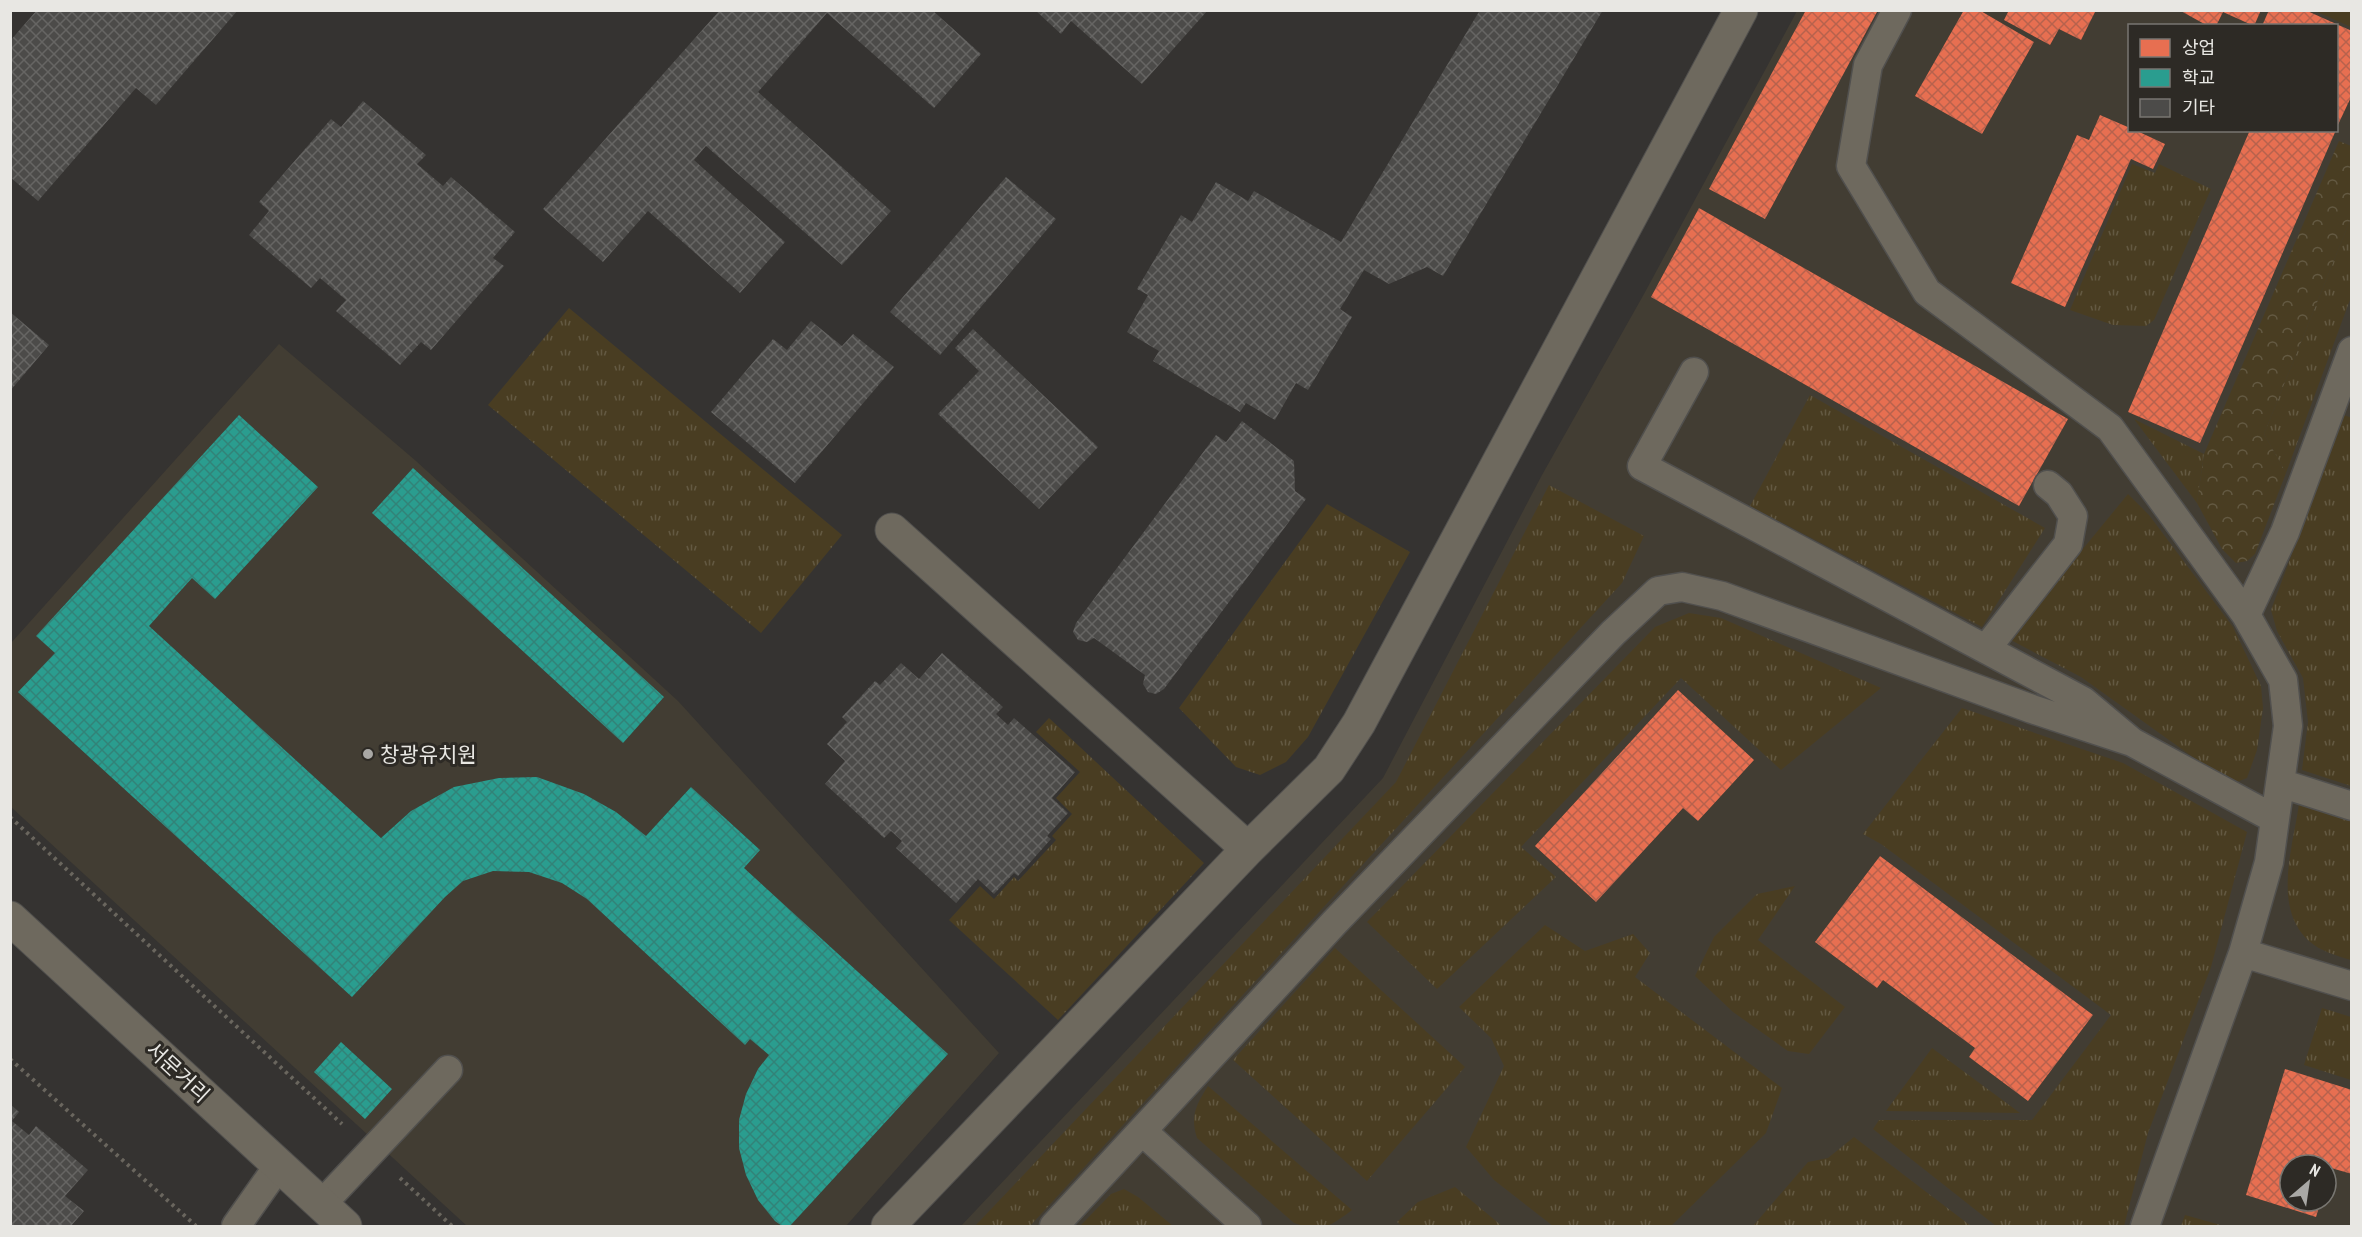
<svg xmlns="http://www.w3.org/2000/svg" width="2362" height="1237" font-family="'PT Sans Narrow','Noto Sans KR',sans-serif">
  <defs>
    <pattern id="grass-tufts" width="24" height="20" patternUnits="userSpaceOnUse" patternTransform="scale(1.5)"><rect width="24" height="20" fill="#493d22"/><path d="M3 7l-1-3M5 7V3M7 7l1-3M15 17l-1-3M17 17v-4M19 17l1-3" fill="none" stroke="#635942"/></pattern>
    <pattern id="forest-crowns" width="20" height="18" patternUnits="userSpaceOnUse" patternTransform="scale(1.5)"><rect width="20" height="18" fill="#493d22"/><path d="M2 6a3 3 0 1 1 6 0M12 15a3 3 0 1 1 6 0" fill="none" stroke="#635942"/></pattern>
    <pattern id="shops-cross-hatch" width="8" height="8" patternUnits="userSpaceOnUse" patternTransform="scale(1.5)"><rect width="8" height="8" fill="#e76f51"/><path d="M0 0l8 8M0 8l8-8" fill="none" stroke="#b7624d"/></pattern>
    <pattern id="schools-cross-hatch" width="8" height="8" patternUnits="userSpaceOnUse" patternTransform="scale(1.5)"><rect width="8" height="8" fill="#2a9d8f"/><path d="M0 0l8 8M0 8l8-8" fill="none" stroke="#328378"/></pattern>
    <pattern id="building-cross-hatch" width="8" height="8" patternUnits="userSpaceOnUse" patternTransform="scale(1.5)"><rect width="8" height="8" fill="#4c4b49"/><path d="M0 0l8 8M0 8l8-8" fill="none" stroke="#666563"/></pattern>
  </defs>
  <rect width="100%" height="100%" fill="#353331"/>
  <path fill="#423d33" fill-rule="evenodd" d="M1797 11H2351V1226H961L1383 778 1542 475 1644 294ZM2130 26H2336V130H2130ZM2290 1165H2326V1201H2290Z
    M279 344 416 461 678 701 999 1053 846 1226H467L11 807V643Z"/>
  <path fill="url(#grass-tufts)" d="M2315 11H2351V27Z
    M2132 164 2155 173 2159 164 2211 189 2154 320 2146 326 2113 325 2070 310Z
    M2351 218V297L2286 473 2264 434Z
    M569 308 842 535 761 633 488 405Z
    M1810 395 2045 528 1982 627 1750 506Z
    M2344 415 2352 418 2351 786 2302 770 2308 722 2303 678 2277 631 2271 610Z
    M2134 419 2204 454 2197 503Z
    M1549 485 1644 536 1622 583 1030 1226H975L1396 782Z
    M2128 494 2149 515 2233 627 2261 686 2263 708 2257 750 2247 778 2237 782 2211 770 2081 677 2009 639Z
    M1327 504 1410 552 1308 737 1286 762 1260 775 1236 767 1179 708Z
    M1689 613 1721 618 1881 688 1781 770 1681 678 1521 847 1556 877 1437 989 1367 922 1655 627Z
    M1962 708 2123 763 2247 832 2211 967 2148 1133 2124 1226H1996L1873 1129 1879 1120H2032L2111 1015 1881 844 1863 834Z
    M1049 718 1204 863 1058 1020 949 920 980 886 994 899 1014 877 1018 881 1056 840 1052 836 1072 814 1056 798 1080 772 1036 732Z
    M2299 804 2351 820V960C2337 956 2320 951 2309 941 2272 907 2293 847 2299 804Z
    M1795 886 1758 940 1845 1007 1809 1054 1788 1051 1733 1012 1695 976 1714 937 1757 894Z
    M1545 925 1585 951 1633 934 1650 953 1635 977 1782 1088 1766 1133 1671 1226H1553L1494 1180 1466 1147 1504 1066 1491 1038 1459 1007Z
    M1335 948 1465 1067 1367 1181 1233 1060Z
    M2322 1008 2351 1017V1080L2304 1065Z
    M1932 1048 2020 1113 1886 1111Z
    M1208 1086 1352 1210C1331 1226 1321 1233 1294 1223L1197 1138C1190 1116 1196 1105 1208 1086Z
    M1854 1137 1971 1226H1753L1808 1162 1828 1158Z
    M1455 1187 1502 1226H1402L1397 1222 1418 1202Z
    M1124 1189 1138 1197 1173 1226H1080L1111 1194Z
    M2185 1215 2224 1226H2181Z"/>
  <path fill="url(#forest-crowns)" d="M2339 141 2351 146V218L2264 434 2286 473 2255 554 2247 561 2236 563 2222 549 2197 503 2204 454Z"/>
  <path fill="url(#shops-cross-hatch)" d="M1806 10H1878L1765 219 1709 189Z
    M1964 10H1979L2034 42 1982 134 1915 96Z
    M2009 10H2096L2081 40 2059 29 2050 45 2004 20Z
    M2179 10H2261L2254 26 2223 12 2216 26H2208Z
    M2269 10H2305L2352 31V95L2336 129V26H2262Z
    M2100 115 2130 128V130H2135L2165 144 2153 169 2131 159 2065 307 2011 283 2077 135 2089 140Z
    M2250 130H2336L2200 443 2128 412Z
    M1699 208 2068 419 2019 506 1651 297Z
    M1678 690 1754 760 1698 821 1683 808 1596 902 1535 846Z
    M1880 856 2093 1015 2028 1101 1969 1057 1975 1048 1883 980 1877 988 1815 942Z
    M2285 1069 2352 1090V1174L2331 1168 2326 1183V1165H2290V1201H2321L2316 1217 2246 1195Z"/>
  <path fill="url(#schools-cross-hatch)" d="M239 415 318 487 215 599 192 578 149 626 381 838 411 811 454 787 499 778 537 777 584 794 616 812 646 836 691 787 760 850 744 868 948 1054 790 1226H782L775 1221 758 1200 746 1175 739 1148V1120L746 1094 758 1069 769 1055 750 1039 745 1045 587 899 562 883 529 872 493 871 463 881 445 897 352 997 18 692 55 653 36 636Z
    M413 468 664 697 623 743 372 513Z
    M341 1042 392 1089 365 1119 314 1072Z"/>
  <path fill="url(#building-cross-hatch)" d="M37 10H238L156 105 136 88 38 201 10 177V41Z
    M720 10H932L981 54 934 108 827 13 758 92 891 211 842 265 706 146 694 160 785 242 740 293 648 211 603 262 543 209Z
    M1035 10H1208L1142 84 1071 21 1061 34Z
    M1480 10H1603L1443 276 1427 267 1389 284 1364 270 1340 309 1352 317 1308 390 1296 383 1275 420 1246 403 1240 412 1153 361 1159 351 1127 332 1148 295 1137 289 1181 215 1192 222 1216 182 1248 201 1254 191 1341 242Z
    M363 101 426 155 417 164 443 186 451 177 515 232 493 258 504 266 431 350 421 342 400 365 336 311 346 300 320 278 311 288 249 235 269 211 259 202 331 119 341 127Z
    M1006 177 1056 219 940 355 890 312Z
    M10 312 49 345 10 391Z
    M811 321 842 346 853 334 894 367 795 483 711 412 773 339 787 350Z
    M973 329 1098 447 1039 509 938 414 979 371 955 348Z
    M1242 421 1294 461 1295 491 1306 499 1164 689 1156 694 1148 692 1143 684 1145 675 1094 638 1087 642 1078 640 1073 632 1076 623 1216 435 1226 442Z
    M942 653 1003 707 996 714 1008 725 1014 718 1075 772 1052 798 1068 813 1047 836 1051 839 1018 876 1014 873 994 894 978 879 956 903 896 848 902 841 891 831 884 838 825 784 845 761 827 744 847 722 842 717 875 681 880 685 901 663 919 679Z
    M10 1104 19 1112 12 1121 29 1135 36 1126 88 1170 65 1196 84 1211 71 1226H10Z"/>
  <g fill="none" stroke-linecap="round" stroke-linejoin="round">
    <g stroke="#51504e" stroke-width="31">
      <path id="lane" d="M1897 10 1868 65 1851 166 1927 292 2110 428 2246 615 2283 680 2288 726 2269 862 2243 953 2145 1226
        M1694 372 1642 466 2083 701 2132 742 2275 819
        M2246 615 2285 532 2352 351
        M1986 649 2068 544 2073 516 2059 494 2048 485
        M2280 783 2352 806
        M2243 953 2352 986
        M1142 1131 1247 1226
        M321 1205 448 1070
        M236 1226 279 1165
        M1054 1226 1334 923 1613 633 1658 591 1682 587 1722 596 2032 709 2132 742"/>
    </g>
    <g stroke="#51504e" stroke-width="35">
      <path id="street" d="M892 530 1248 849
        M10 918 345 1226
        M888 1226 1248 849 1329 769 1359 723 1741 10"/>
    </g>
    <path stroke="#6a665e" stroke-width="4" stroke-dasharray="3 4.5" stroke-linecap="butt" d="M10 817 342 1124
      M10 1059 196 1226
      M400 1178 452 1226"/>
    <use href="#lane" stroke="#6e695e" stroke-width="28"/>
    <use href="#street" stroke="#6e695e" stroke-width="33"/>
  </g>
  <circle fill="#a9a8a5" stroke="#2d2a25" stroke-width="2" cx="368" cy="754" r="6"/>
  <g text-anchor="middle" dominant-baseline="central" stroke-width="6" stroke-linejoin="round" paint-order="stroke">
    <g font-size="21" fill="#e8e7e3" stroke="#2d2a25" text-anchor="start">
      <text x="380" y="754">창광유치원</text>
    </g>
    <g font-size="21" fill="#e8e7e3" stroke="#2d2a25">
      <text transform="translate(178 1072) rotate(43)">서문거리</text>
    </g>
  </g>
  <rect width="2362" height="1237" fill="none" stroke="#e8e7e3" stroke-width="24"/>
  <rect x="2128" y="24" width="210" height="108" fill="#2d2a25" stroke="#787671" stroke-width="1.5"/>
  <rect x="2140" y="39" width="30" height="18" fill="#e76f51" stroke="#787671" stroke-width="1.5"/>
  <text x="2182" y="54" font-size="18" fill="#e8e7e3">상업</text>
  <rect x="2140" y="69" width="30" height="18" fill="#2a9d8f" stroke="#787671" stroke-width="1.5"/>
  <text x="2182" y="84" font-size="18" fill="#e8e7e3">학교</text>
  <rect x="2140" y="99" width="30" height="18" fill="#4c4b49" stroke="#787671" stroke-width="1.5"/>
  <text x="2182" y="114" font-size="18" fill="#e8e7e3">기타</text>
  <g transform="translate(2308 1183) rotate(29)"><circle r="28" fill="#2d2a25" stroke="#787671" stroke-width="1.5"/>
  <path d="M0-4.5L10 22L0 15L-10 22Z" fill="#a9a8a5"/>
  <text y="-9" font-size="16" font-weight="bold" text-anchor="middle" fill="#e8e7e3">N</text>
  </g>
</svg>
